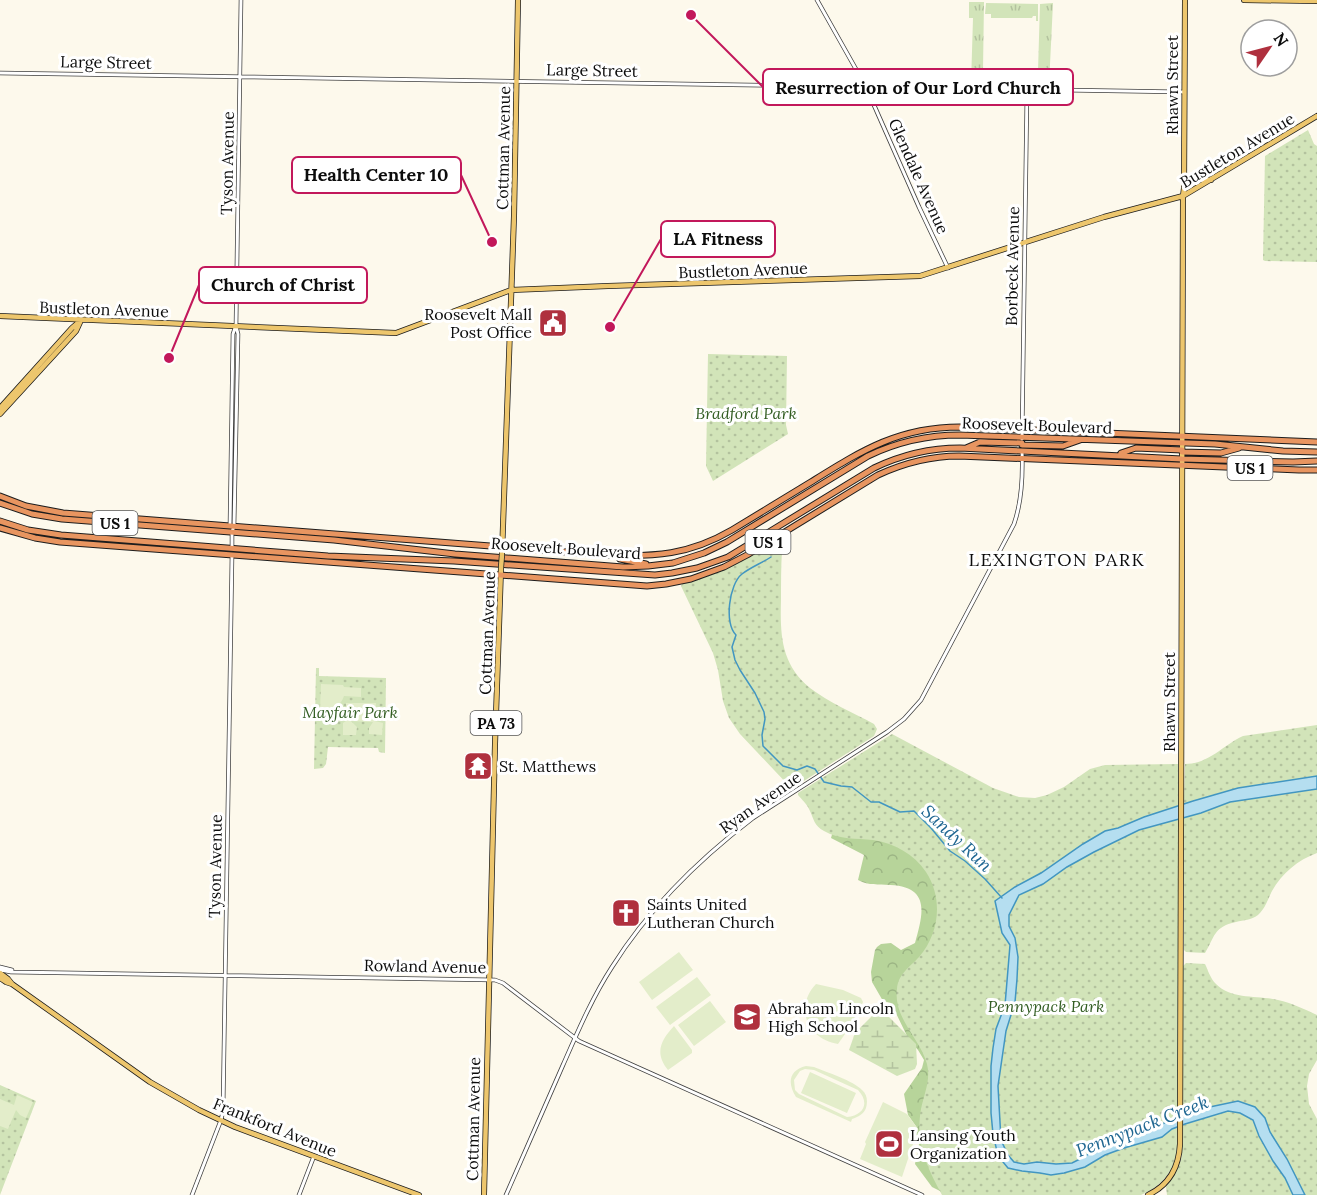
<svg xmlns="http://www.w3.org/2000/svg" width="1317" height="1195" font-family="Lora,serif">
  <defs>
    <pattern id="grass-tufts" width="24" height="20" patternUnits="userSpaceOnUse" patternTransform="scale(1.5)"><rect width="24" height="20" fill="#d2e4b9"/><path d="M3 7l-1-3M5 7V3M7 7l1-3M15 17l-1-3M17 17v-4M19 17l1-3" fill="none" stroke="#b3c29e"/></pattern>
    <pattern id="forest-crowns" width="20" height="18" patternUnits="userSpaceOnUse" patternTransform="scale(1.5)"><rect width="20" height="18" fill="#b7d49a"/><path d="M2 6a3 3 0 1 1 6 0M12 15a3 3 0 1 1 6 0" fill="none" stroke="#9cb584"/></pattern>
    <pattern id="wetland-marsh" width="20" height="14" patternUnits="userSpaceOnUse" patternTransform="scale(1.5)"><rect width="20" height="14" fill="#d2e4b9"/><path d="M1 5h8M5 5V1M11 12h8M15 12V8" fill="none" stroke="#b3c29e"/></pattern>
    <pattern id="park-dots" width="8" height="8" patternUnits="userSpaceOnUse" patternTransform="scale(1.5)"><rect width="8" height="8" fill="#d2e4b9"/><path d="M2 2h.1M6 6h.1" fill="none" stroke="#b3c29e" stroke-width="1.8" stroke-linecap="round"/></pattern>
  </defs>
  <rect width="100%" height="100%" fill="#fdf9ec"/>
  <path fill="url(#grass-tufts)" d="M969 2H984L983 70 986 71V84H971L973 18H969Z
    M986 3 1038 4V21H1036V16H1033L1032 18H991V14H985Z
    M1053 3 1049 85H1025V72L1038 71 1040 4Z"/>
  <path fill="url(#forest-crowns)" d="M911 818 1136 1195H948L932 1187 915 1164 919 1144 916 1136 918 1129 908 1115 904 1094 922 1068 924 1060 918 1050 909 1040 891 1003 883 1001 872 982 871 972 875 950 877 947 881 944 891 943 901 950 915 943C923 914 931 887 890 885 877 884 870 886 858 880L864 855 831 838 833 831Z"/>
  <path fill="url(#wetland-marsh)" d="M880 1008 916 1044 917 1064 915 1069 897 1076 849 1050 855 1033Z"/>
  <path fill="url(#park-dots)" d="M1308 130 1314 144 1317 146V262L1265 261 1263 260 1265 156Z
    M708 354 787 356 786 425 788 434 713 481 706 466Z
    M771 543 780 547 782 550C781 567 781 583 781 600 780 635 781 664 810 688 828 702 854 713 874 724L877 729 874 736 793 788H791L740 734 729 718 723 701 718 670 713 653 681 586 683 583C716 576 743 560 771 543Z
    M316 668H319V676L386 678 385 753 379 752 378 748 328 747 326 764 323 768 314 769Z
    M1317 725V853C1298 860 1282 873 1272 891 1268 899 1265 909 1258 915 1251 920 1244 920 1236 922 1213 927 1215 937 1205 953L1186 952 1184 950V841H1178V1090L1183 1091V966L1186 963 1205 964C1208 970 1210 978 1216 984 1232 1000 1257 995 1278 1000 1292 1003 1304 1009 1317 1015V1060L1309 1074 1307 1086 1309 1104 1317 1119V1195H1167L1166 1187C1173 1175 1182 1165 1182 1151H1177C1173 1173 1161 1186 1141 1195H942C927 1167 915 1143 921 1109 924 1094 931 1080 927 1064 920 1038 893 1018 897 989 898 974 910 967 919 957 940 933 943 898 926 872 914 854 894 843 873 840 856 838 840 840 824 831 814 826 814 819 809 809 807 804 802 800 798 795V793L892 734 993 788 1019 797 1035 798 1047 795 1064 787 1090 769 1105 765 1178 764 1179 796H1184L1185 764C1209 764 1223 745 1243 736Z
    M0 1085 36 1101 0 1195Z"/>
  <path fill="#e3edca" fill-rule="evenodd" d="M321 684 343 685 344 687 361 688V697L344 696C340 707 331 712 320 709Z
    M346 703H376L375 721 383 723 382 735 369 734V728L373 722 351 721 357 727 356 735H343V723L346 721Z
    M679 952 693 970 652 1000 639 982Z
    M697 977 711 995 670 1025 656 1007Z
    M816 984 843 990 861 998 863 1002 854 1021 838 1044C807 1039 794 1007 816 984Z
    M710 1001 726 1022 694 1046 678 1025Z
    M674 1026 692 1050V1053L668 1070C654 1053 661 1040 674 1026Z
    M806 1066 814 1067C826 1072 854 1081 862 1090 867 1094 868 1101 866 1108 864 1114 858 1117 852 1119L851 1122 796 1097C787 1083 789 1070 806 1066ZM805 1069 814 1070 858 1090C870 1103 864 1115 847 1117L799 1094 795 1090 794 1080 800 1071Z
    M810 1072 856 1093 847 1113 801 1093Z
    M17 1095 33 1102 26 1118 20 1115 16 1110 8 1129 0 1126V1099L14 1105Z
    M883 1102 907 1114 918 1129 902 1177 860 1159 866 1144 865 1142Z"/>
  <path fill="#b5def0" stroke="#4296c1" stroke-width="1.5" d="M1317 776V789L1230 802 1201 813 1139 830 1094 852 1067 867 1043 884 1019 895 1009 915V926L1015 938 1018 957 1017 979 1015 1002 1006 1031 998 1086 1001 1140 1008 1155 1014 1162 1024 1164 1037 1162 1056 1164 1072 1163 1082 1158 1101 1146 1118 1138 1156 1127 1185 1113 1205 1108 1238 1101 1255 1107 1265 1118 1270 1132 1287 1159 1305 1195H1293L1285 1178 1273 1161 1259 1136 1253 1120 1240 1113 1228 1111 1185 1124 1172 1129 1162 1137 1124 1148 1105 1155 1085 1167 1064 1173 1051 1175 1040 1173 1022 1171 1008 1168 998 1156 993 1134 991 1113V1066L993 1048 996 1029 1005 1005 1010 945 1002 933 995 901 1015 887 1041 873 1083 844 1105 831 1118 828 1144 817 1193 801 1238 788Z"/>
  <g fill="none" stroke-linecap="round" stroke-linejoin="round">
    <path stroke="#4296c1" stroke-width="1.5" d="M771 557C762 563 751 567 742 574 729 584 724 624 736 635L732 647 735 660 740 670 755 693 764 712 765 719 762 735 763 746 783 766 797 770 807 766 815 769 824 782 841 786 852 787 871 802H879L900 812 914 811 931 828 950 851 965 861 985 879 1002 898"/>
    <g stroke="#3f3f3f" stroke-width="4.5">
      <path id="minor" d="M817 0 866 87 919 207 948 268
        M0 73 1184 92
        M1022 439 1027 90
        M230 525 233 334 235 328
        M232 548V532L234 526 238 334 236 326 241 0
        M0 967 12 970
        M0 970 11 972 495 980 503 983 579 1041 922 1195
        M192 1195 221 1120 223 1111 232 555
        M299 1195 314 1156
        M506 1195C525 1152 544 1108 563 1065 578 1031 592 998 612 967 649 908 698 860 753 818L887 732 904 719 921 700 1014 524C1022 501 1023 476 1022 451"/>
    </g>
    <g stroke="#1d1d1d" stroke-width="6">
      <path id="major" d="M1244 0 1317 1
        M1184 178 1211 180
        M0 316 396 333 511 290 608 286 920 276 1104 217 1183 196 1317 116
        M0 408 72 328 79 322
        M0 414 76 331 81 320
        M502 554 514 216 518 0
        M0 973 8 979 12 984 150 1082 199 1110 235 1127 419 1195
        M0 978 6 982 12 984
        M484 1195 495 744 501 568
        M1148 1195C1169 1185 1179 1167 1180 1144L1183 196 1184 188 1185 0"/>
    </g>
    <g stroke="#1d1d1d" stroke-width="7">
      <path id="highway" d="M1022 445 1063 446 1080 440
        M966 448 980 442 1022 443
        M1182 452 1221 453 1239 448
        M1121 453 1136 448 1182 450
        M0 496 26 506 63 513 606 555C655 557 689 555 732 530 758 514 785 498 811 482 861 451 898 427 960 427L1317 442
        M0 503 32 514 62 519 334 540 455 554 623 567 648 566 673 563 704 553 727 542 868 456C897 442 927 435 960 435L1215 444 1283 451 1317 452
        M0 521 28 530 61 535 328 556 454 561 655 575 672 573 697 568 728 557 874 468C901 455 929 448 960 448L1182 459 1293 462 1317 461
        M0 528 35 538 60 542 647 586 666 584 691 579 724 567 747 555 878 475C904 463 931 456 959 456L1299 470H1317
        M620 559 646 564"/>
    </g>
    <use href="#minor" stroke="#fff" stroke-width="3"/>
    <use href="#major" stroke="#edc66d" stroke-width="4.5"/>
    <use href="#highway" stroke="#e89560" stroke-width="5"/>
    <g stroke="#1d1d1d" stroke-width="6" stroke-linecap="butt">
      <path id="major-bridge" d="M501 568 502 554"/>
    </g>
    <use href="#major-bridge" stroke="#edc66d" stroke-width="4.5"/>
  </g>
  <defs>
    <g id="civic-square" transform="scale(1.5)"><rect x="-9" y="-9" width="18" height="18" rx="4" fill="#af303e" stroke="#fff"/><path d="M-.6-6.5H3V-4.5H.6V-3L4-1V1h2V6H-6V1h2V-1L-.6-3ZM-1.2 2.5V6h2.4V2.5Z" fill="#fff"/></g>
    <g id="temple-square" transform="scale(1.5)"><rect x="-9" y="-9" width="18" height="18" rx="4" fill="#af303e" stroke="#fff"/><path d="M0-6L5-2H3V0L6.5 2.5H4V6H1.5V3h-3V6H-4V2.5H-6.5L-3 0V-2H-5Z" fill="#fff"/></g>
    <g id="church-square" transform="scale(1.5)"><rect x="-9" y="-9" width="18" height="18" rx="4" fill="#af303e" stroke="#fff"/><path d="M-1.2-6h2.4v3.5h3.3v2.4h-3.3V6h-2.4V-.1h-3.3v-2.4h3.3Z" fill="#fff"/></g>
    <g id="school-square" transform="scale(1.5)"><rect x="-9" y="-9" width="18" height="18" rx="4" fill="#af303e" stroke="#fff"/><path d="M0-5L7-2L0 1L-7-2ZM-4 1L0 2.5L4 1V4Q0 6-4 4Z" fill="#fff"/></g>
    <g id="stadium-square" transform="scale(1.5)"><rect x="-9" y="-9" width="18" height="18" rx="4" fill="#af303e" stroke="#fff"/><path d="M0-5a6.5 5 0 1 0 0 10a6.5 5 0 1 0 0-10ZM-3.5-1.8h7v3.6h-7Z" fill="#fff"/></g>
  </defs>
  <g fill-rule="evenodd">
    <use href="#civic-square" x="553" y="323"/>
    <use href="#temple-square" x="478" y="766"/>
    <use href="#church-square" x="626" y="913"/>
    <use href="#school-square" x="747" y="1017"/>
    <use href="#stadium-square" x="889" y="1144"/>
  </g>
  <g text-anchor="middle" dominant-baseline="central" stroke-width="6" stroke-linejoin="round" paint-order="stroke">
    <g fill="#fff" stroke="#555" stroke-width="1.5">
      <rect x="1227.5" y="456" width="45" height="24" rx="4.5"/>
      <rect x="92.5" y="511" width="45" height="24" rx="4.5"/>
      <rect x="745.5" y="530" width="45" height="24" rx="4.5"/>
      <rect x="470.5" y="711" width="51" height="24" rx="4.5"/>
    </g>
    <g font-size="15" font-weight="bold" fill="#0c0c0c">
      <text x="1250" y="468">US 1</text>
      <text x="115" y="523">US 1</text>
      <text x="768" y="542">US 1</text>
      <text x="496" y="723">PA 73</text>
    </g>
    <g font-size="16" fill="#0c0c0c" stroke="#fff">
      <text transform="translate(106 62) rotate(1)">Large Street</text>
      <text transform="translate(592 70) rotate(1)">Large Street</text>
      <text transform="translate(1172 85) rotate(-90)">Rhawn Street</text>
      <text transform="translate(503 148) rotate(-89)">Cottman Avenue</text>
      <text transform="translate(1237 150) rotate(-31)">Bustleton Avenue</text>
      <text transform="translate(227 163) rotate(-89)">Tyson Avenue</text>
      <text transform="translate(919 176) rotate(66)">Glendale Avenue</text>
      <text transform="translate(1012 266) rotate(-89)">Borbeck Avenue</text>
      <text transform="translate(743 270) rotate(-2)">Bustleton Avenue</text>
      <text transform="translate(104 309) rotate(2)">Bustleton Avenue</text>
      <text transform="translate(1037 425) rotate(2)">Roosevelt Boulevard</text>
      <text transform="translate(566 548) rotate(4)">Roosevelt Boulevard</text>
      <text transform="translate(487 633) rotate(-88)">Cottman Avenue</text>
      <text transform="translate(1169 702) rotate(-90)">Rhawn Street</text>
      <text transform="translate(760 802) rotate(-35)">Ryan Avenue</text>
      <text transform="translate(215 866) rotate(-89)">Tyson Avenue</text>
      <text transform="translate(425 966) rotate(1)">Rowland Avenue</text>
      <text transform="translate(473 1119) rotate(-89)">Cottman Avenue</text>
      <text transform="translate(275 1127) rotate(22)">Frankford Avenue</text>
    </g>
    <g font-size="16" fill="#0c0c0c" stroke="#fff" text-anchor="start">
      <text x="532" y="314" text-anchor="end">Roosevelt Mall<tspan x="532" dy="18">Post Office</tspan></text>
      <text x="499" y="766">St. Matthews</text>
      <text x="647" y="904">Saints United<tspan x="647" dy="18">Lutheran Church</tspan></text>
      <text x="768" y="1008">Abraham Lincoln<tspan x="768" dy="18">High School</tspan></text>
      <text x="910" y="1135">Lansing Youth<tspan x="910" dy="18">Organization</tspan></text>
    </g>
    <g font-size="16" font-style="italic" fill="#325d22" stroke="#fff">
      <text x="746" y="413">Bradford Park</text>
      <text x="350" y="712">Mayfair Park</text>
      <text x="1046" y="1006">Pennypack Park</text>
    </g>
    <g font-size="18" letter-spacing="1.5" fill="#0c0c0c" stroke="#fff">
      <text x="1057" y="559">LEXINGTON PARK</text>
    </g>
    <g font-size="18" font-style="italic" fill="#206792" stroke="#fff">
      <text transform="translate(957 838) rotate(43)">Sandy Run</text>
      <text transform="translate(1142 1126) rotate(-21)">Pennypack Creek</text>
    </g>
  </g>
  <path fill="none" stroke="#c2185b" stroke-width="2" d="M691 15L763 87M492 242L461 175M610 327L661 239M169 358L199 285"/>
  <g fill="#c2185b" stroke="#fff" stroke-width="2">
    <circle cx="691" cy="15" r="6"/>
    <circle cx="492" cy="242" r="6"/>
    <circle cx="610" cy="327" r="6"/>
    <circle cx="169" cy="358" r="6"/>
  </g>
  <g fill="#fff" stroke="#c2185b" stroke-width="2">
    <rect x="763" y="69" width="310" height="36" rx="6"/>
    <rect x="292" y="157" width="169" height="36" rx="6"/>
    <rect x="661" y="221" width="114" height="36" rx="6"/>
    <rect x="199" y="267" width="168" height="36" rx="6"/>
  </g>
  <g font-size="18" text-anchor="middle" font-weight="bold" fill="#0c0c0c">
    <text x="918" y="94">Resurrection of Our Lord Church</text>
    <text x="376" y="181">Health Center 10</text>
    <text x="718" y="245">LA Fitness</text>
    <text x="283" y="291">Church of Christ</text>
  </g>
  <g transform="translate(1269 48) rotate(55)"><circle r="28" fill="#ffffff" stroke="#9e9e9e" stroke-width="1.5"/>
  <path d="M0-4.5L10 22L0 15L-10 22Z" fill="#af303e"/>
  <text y="-9" font-size="16" font-weight="bold" text-anchor="middle" fill="#0c0c0c">N</text>
  </g>
</svg>
